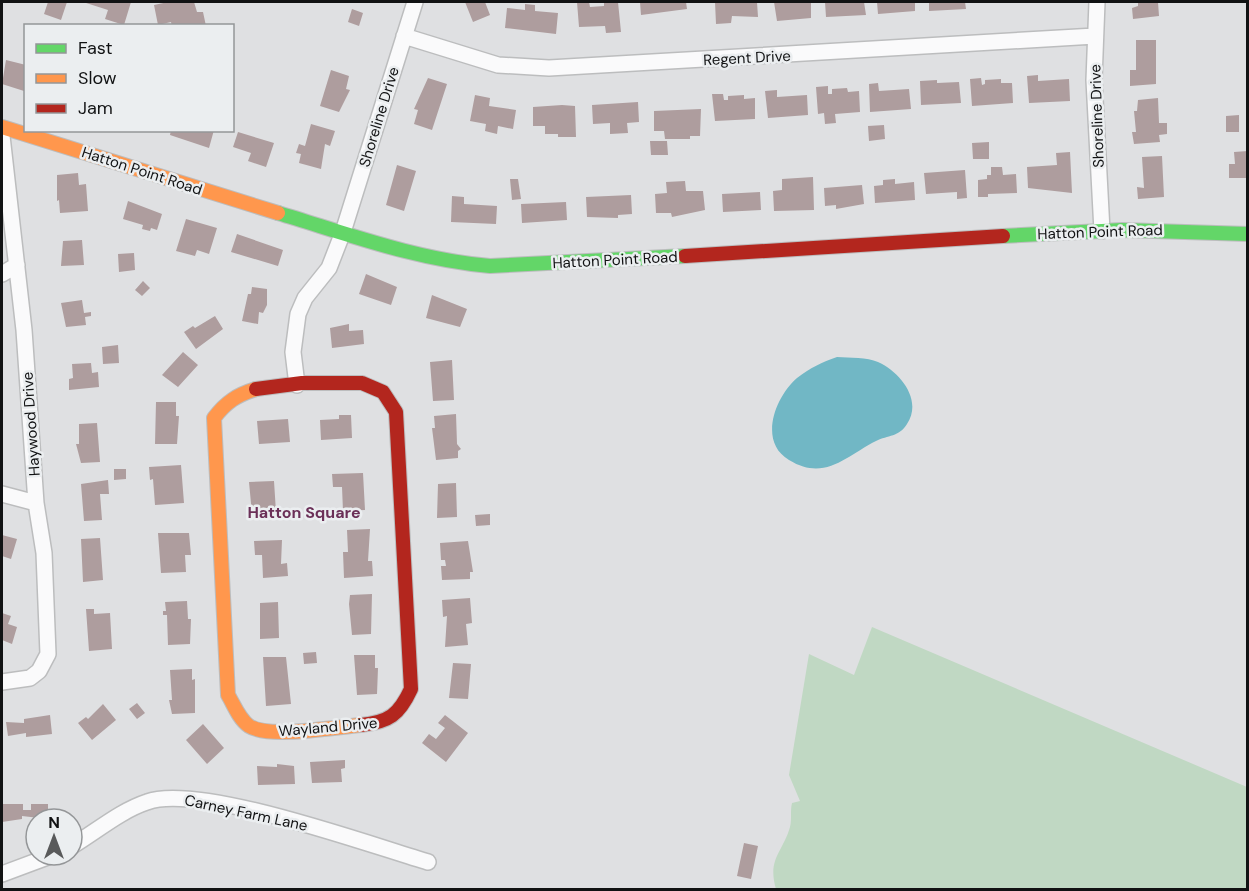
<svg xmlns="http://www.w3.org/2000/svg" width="1249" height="891" font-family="'DM Sans',sans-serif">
  <rect width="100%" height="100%" fill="#dfe0e2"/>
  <path fill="#c0d8c3" d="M872 627 1247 787V889H776C767 859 783 852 790 827 792 819 790 811 792 803L800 801 789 775 809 654 854 675Z"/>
  <path fill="#71b7c5" d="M837 357C850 358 867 357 878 362 900 372 923 400 907 424 899 437 888 435 876 441 846 456 825 482 789 460 758 442 775 397 797 378 810 368 822 362 837 357Z"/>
  <path fill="#ae9d9e" d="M48 2H67L61 20 44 14Z
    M83 2H131L124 25 105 19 108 10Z
    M168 2H194L197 12H203L206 26H172L171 22 158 25 154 5Z
    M465 2H485L490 15 473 22Z
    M577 2H589L590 7 604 6V2H618L621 32 606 33 605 26 579 27Z
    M640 2H686L687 9 641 15Z
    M715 2H757L758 17 732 16 731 23 716 24Z
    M774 2H811V18L777 21Z
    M825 2H864L866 15 826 17Z
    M877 2H915V11L878 14Z
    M929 2H965L966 9 929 11Z
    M1138 2H1158L1159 16 1133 19 1132 8 1138 6Z
    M525 4 535 5V11L558 13 556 34 505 28 507 8 525 10Z
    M352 9 363 13 359 26 348 22Z
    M1136 40H1156V84L1130 86V70H1136Z
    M6 60 26 65 24 91 2 84Z
    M331 70 349 76 346 89 350 90 339 112 320 106Z
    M1038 75V81L1069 79 1070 101 1029 103 1027 76Z
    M428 78 447 84 432 130 414 124 418 110 414 109Z
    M981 78 982 85 985 84V80L1001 79V83H1012L1013 103 972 106 970 79Z
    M937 80V83L959 82 961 103 921 105 920 81Z
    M878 83 879 91 909 89 911 109 870 112 869 84Z
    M828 86V94H832V89L847 88 848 92 859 91 860 112 835 114 836 123 825 124 824 113 818 114 816 87Z
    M777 90V97L807 95 808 115 768 118 765 91Z
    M712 94H723L724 100H728V96L744 95V99L755 98V119L715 121Z
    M475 95 490 98 489 106 516 110 513 129 498 126 497 134 485 131 486 124 470 121Z
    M1158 98 1159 123H1167V134L1159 135 1160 142 1134 144 1132 132H1136L1134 111H1137L1138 100Z
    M638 102 639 122 627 123 628 133 610 134V123L593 124 592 105Z
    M562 105 575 106 576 137H558V134H545V126H533V107Z
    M701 109 700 136H690V139H665L664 131H654V111Z
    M1239 115V132H1226V116Z
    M311 124 335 131 330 146 325 144 321 169 299 163 301 154 296 153 299 144 305 146Z
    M884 125 885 139 869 141 868 126Z
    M171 130H214L209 148 170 135Z
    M238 132 274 143 266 167 248 161 251 153 233 147Z
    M650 141H667L668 155H651Z
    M989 142V159H973L972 143Z
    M1248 151V178H1229V164H1235L1234 152Z
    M1070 152 1072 193 1028 188 1027 167 1057 165 1056 153Z
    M1162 156 1164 197 1138 199 1137 187 1144 188 1142 157Z
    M397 165 416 171 404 211 386 205Z
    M991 167H1002L1003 175 1016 174 1017 193 988 194V197H978V180L987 179V175H991Z
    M965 170 967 198 957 199V192L926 194 924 173Z
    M78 173 79 185 86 184 88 211 60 213 59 200 57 201V175Z
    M813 177 814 210 774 211 773 191 782 190V179Z
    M510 179H518L521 199 512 200Z
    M895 179V184L914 182 915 200 875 203 874 186 883 185V180Z
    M685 181 686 191H703L705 210 672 217 671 213H656L655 194 667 193 666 182Z
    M862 185 864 204 836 209V205L825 206 824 188Z
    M760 192 761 210 723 212 722 194Z
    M631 195 632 214 618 215V218L587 217 586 197Z
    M452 196 464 197V204L497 206 496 224 451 222Z
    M128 201 162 214 157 230 151 228 150 231 142 229 143 225 123 219Z
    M566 202 567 220 522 223 521 204Z
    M186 219 217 228 209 254 197 250 195 256 176 251Z
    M237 234 283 250 278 266 231 252Z
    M82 240 84 265 61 266 63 241Z
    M134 253 135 270 119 272 118 254Z
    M366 274 397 287 391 305 359 294Z
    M143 281 150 288 142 296 135 290Z
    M252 287 267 289V305L263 313 259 312 258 324 242 321 248 294H251Z
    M432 295 467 309 460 327 426 318Z
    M82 300 84 313 91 312V316L85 317 86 325 66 327 61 303Z
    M215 316 223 329 196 349 184 332 193 326 195 328Z
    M349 324V331L363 330 364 344 332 348 330 328Z
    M118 345 119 363 103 364 102 347Z
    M183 352 198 365 178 387 162 375Z
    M452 360 454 400 433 401 430 362Z
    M91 363 92 373 98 372 99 387 69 390V379L73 378 72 364Z
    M156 402H176V416H179L177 444H155Z
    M456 414 457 444 461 449 458 451V458L436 460 432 428H435L434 416Z
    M339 415H351L352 438 321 440 320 420 339 419Z
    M288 419 290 442 259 444 257 421Z
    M97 423 100 462 81 463 76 444H79V424Z
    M181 465 184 503 155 505 153 479 150 480 149 467Z
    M114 469H126V479L114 480Z
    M363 473 365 510 343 511 342 487H333L332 474Z
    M108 480 109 494H100L102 520 84 521 81 484Z
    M274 481 276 512 252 514 249 482Z
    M456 483 457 517 437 518 438 484Z
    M490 514V525L476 526 475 515Z
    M370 529 368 561H372L373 576 344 578 343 552H348L347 530Z
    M158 533H189L191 555H185L186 572 161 573Z
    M2 535 17 539 11 559 2 556Z
    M100 538 103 580 83 582 81 539Z
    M282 540 281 564 287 563 288 576 263 578 262 555H255L254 541Z
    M468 541 473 572H470V579L442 580 441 566H446L445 560H441L440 543Z
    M372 594 371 634 352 635 349 604 350 595Z
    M470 598 472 623 466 624 468 645 445 647 447 616 443 617 442 600Z
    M187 601 188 619H191L190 644 168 645 167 615H163V611H166L165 602Z
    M278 602 279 638 260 639V603Z
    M86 609H94V614L110 613 112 649 89 651Z
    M2 613 11 616 8 624 17 627 12 644 2 640Z
    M316 652 317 663 304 664 303 653Z
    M354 655H375V668H378L377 694 357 695Z
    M263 657H286L291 704 266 706Z
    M453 663 471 664 468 699 449 698Z
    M192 669V680L195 679V713L172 714 169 700H172L170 670Z
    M137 703 145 713 137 719 129 709Z
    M103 704 116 720 92 740 78 723 86 717 88 719Z
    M50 715 52 734 26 737V733L8 736 6 722 24 723V719Z
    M445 715 468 733 446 762 422 743 429 734 436 739 445 728 438 723Z
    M203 724 224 748 207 764 186 740Z
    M345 760V768L341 769 342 782 312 783 310 762Z
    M277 764 294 766 295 784 258 785 257 766 277 767Z
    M2 804H23V810H31V804H48V819L22 816V819L2 822Z
    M744 843 758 846 751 879 737 876Z"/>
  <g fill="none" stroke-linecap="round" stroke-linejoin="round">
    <g stroke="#bcbdbe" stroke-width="18">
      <path id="street" d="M1097 2 1094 80 1102 231
        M404 36 498 65 549 68 1095 36
        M2 136 24 330 36 503 44 553 48 654 39 671 30 678 2 682
        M2 274 17 265
        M297 385 293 352 298 314 305 298 329 268 343 232 415 2
        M2 494 36 503
        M72 846C97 831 120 811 147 802 199 783 370 845 428 862
        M2 874 53 855"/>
    </g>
    <g stroke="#bcbdbe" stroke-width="16">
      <path id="fast" d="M278 213C348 234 417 260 490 266L685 256
        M1003 236 1122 230 1248 234"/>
    </g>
    <g stroke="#bcbdbe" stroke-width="16">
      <path id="slow" d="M2 127 278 213
        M256 389C237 395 226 402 214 418L228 695C234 705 239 719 249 726 269 739 335 727 361 725"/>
    </g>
    <g stroke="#bcbdbe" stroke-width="16">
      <path id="jam" d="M685 256 1003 236
        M256 389 302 383H362
        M361 725C389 722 399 715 411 689L396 412 383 392 362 383"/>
    </g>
    <use href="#street" stroke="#fafafb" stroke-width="15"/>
    <use href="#fast" stroke="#63d668" stroke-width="14"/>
    <use href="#slow" stroke="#ff974d" stroke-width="14"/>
    <use href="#jam" stroke="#b3261e" stroke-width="14"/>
  </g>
  <g text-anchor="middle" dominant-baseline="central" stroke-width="5" stroke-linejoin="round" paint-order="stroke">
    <g font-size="15" fill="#111213" stroke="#ebeef0">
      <text transform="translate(747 58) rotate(-3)">Regent Drive</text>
      <text transform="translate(1097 116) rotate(-92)">Shoreline Drive</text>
      <text transform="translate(379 117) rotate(-73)">Shoreline Drive</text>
      <text transform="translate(142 171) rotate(18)">Hatton Point Road</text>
      <text transform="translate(1100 232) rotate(-2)">Hatton Point Road</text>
      <text transform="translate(615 260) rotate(-3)">Hatton Point Road</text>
      <text transform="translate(31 424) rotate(-94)">Haywood Drive</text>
      <text transform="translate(328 727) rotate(-5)">Wayland Drive</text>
      <text transform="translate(246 813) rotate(12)">Carney Farm Lane</text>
    </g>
    <g font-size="16" font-weight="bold" fill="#6b3058" stroke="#ebeef0">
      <text x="304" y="512">Hatton Square</text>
    </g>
  </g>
  <rect width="1249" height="891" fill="none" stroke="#111213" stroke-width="6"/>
  <rect x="24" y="24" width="210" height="108" fill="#ebeef0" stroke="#949698" stroke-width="1.5"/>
  <rect x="36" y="44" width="30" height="9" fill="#63d668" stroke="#949698" stroke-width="1.5"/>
  <text x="78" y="54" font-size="18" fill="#111213">Fast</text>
  <rect x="36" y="74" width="30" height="9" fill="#ff974d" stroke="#949698" stroke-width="1.5"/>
  <text x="78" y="84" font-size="18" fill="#111213">Slow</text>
  <rect x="36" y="104" width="30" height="9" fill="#b3261e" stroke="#949698" stroke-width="1.5"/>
  <text x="78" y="114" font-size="18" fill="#111213">Jam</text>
  <g transform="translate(54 837)"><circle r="28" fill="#ebeef0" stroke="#949698" stroke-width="1.5"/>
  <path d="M0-4.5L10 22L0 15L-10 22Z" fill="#595a5b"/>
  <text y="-9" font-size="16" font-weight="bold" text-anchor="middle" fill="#111213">N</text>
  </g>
</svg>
